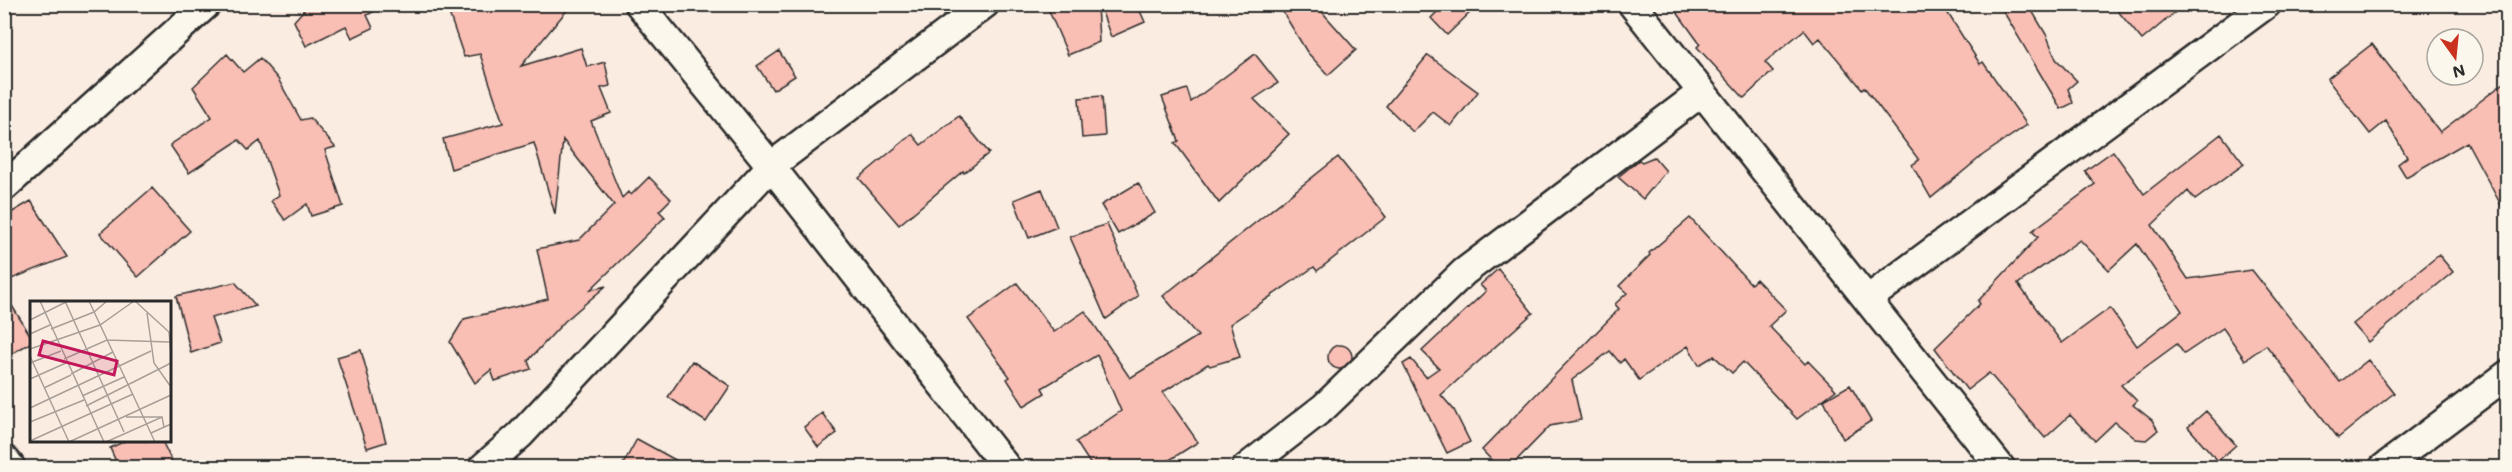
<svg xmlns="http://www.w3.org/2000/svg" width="2512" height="472" font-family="Mali,sans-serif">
  <rect width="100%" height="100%" fill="#fbece1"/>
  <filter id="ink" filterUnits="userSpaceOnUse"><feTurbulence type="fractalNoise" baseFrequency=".0167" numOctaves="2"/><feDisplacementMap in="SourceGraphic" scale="12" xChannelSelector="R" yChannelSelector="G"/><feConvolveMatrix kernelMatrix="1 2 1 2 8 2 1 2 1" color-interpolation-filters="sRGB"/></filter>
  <g filter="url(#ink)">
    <path fill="#f9beb4" stroke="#2b2b2b" stroke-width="1.5" fill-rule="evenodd" d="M309 4H388L367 15 373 28 352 38 346 26 306 46 294 21Z
      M473 4H572L521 66 581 48 587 67 605 62 610 86 601 88 611 113 591 121 622 198 628 192 631 195 649 177 671 199 659 211 665 217 590 290 606 286 565 321 528 361 531 369 495 381 491 370 475 383 450 342 464 319 548 299 537 249 579 240 614 205 563 140 555 214 534 143 451 169 443 139 503 123 480 54 464 57 449 13Z
      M1065 4H1097L1099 42 1068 55 1049 11Z
      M1099 4H1137L1145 22 1111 37Z
      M1278 4H1315L1356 50 1328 75 1307 52Z
      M1445 4H1479L1447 35 1431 18Z
      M1671 4H1942L1980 64 1983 62 2027 125 1983 155 1931 198 1912 165 1919 160 1864 87 1862 89 1820 38 1814 43 1804 30 1765 62 1773 71 1744 98 1697 47 1700 44Z
      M1999 4H2028L2047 36 2056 59 2077 81 2068 89 2073 103 2061 109Z
      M2112 4H2185L2142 40Z
      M2372 44 2440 132 2508 80V218L2467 142 2406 177 2398 164 2407 157 2386 121 2370 134 2327 79Z
      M779 51 795 76 773 90 757 66Z
      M227 54 243 72 260 58 278 79 301 120 310 118 335 147 325 150 343 206 311 216 307 204 285 220 271 201 279 195 260 141 248 150 239 140 189 173 170 145 212 117 193 87Z
      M1255 54 1278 83 1254 99 1289 134 1219 203 1175 143 1179 141 1162 97 1187 89 1191 102Z
      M1428 55 1478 92 1451 126 1433 112 1413 132 1386 106Z
      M1102 96 1105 136 1082 138 1079 98Z
      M959 116 989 153 964 173 963 171 899 225 859 178 912 134 921 145Z
      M2221 134 2244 164 2195 200 2188 191 2152 225 2188 279 2252 270 2340 382 2368 360 2394 393 2338 438 2266 345 2245 360 2223 328 2184 354 2177 344 2121 385 2137 401 2133 405 2152 420 2158 430 2146 440 2136 439 2115 422 2095 441 2070 415 2045 438 1989 373 1967 390 1935 348 1980 304 1978 301 2038 237 2032 231 2095 184 2085 171 2113 151 2144 194ZM2080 240 2109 270 2137 244 2182 311 2137 346 2110 308 2062 343 2018 284Z
      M1338 157 1386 217 1317 271 1314 267 1230 324 1240 357 1210 366 1208 364 1163 392 1198 442 1157 468H1093L1076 442 1121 411 1097 355 1042 388 1045 393 1024 406 1007 379 1010 377 968 319 1017 283 1054 332 1085 311 1130 378 1198 336 1163 296Z
      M1654 157 1666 171 1643 199 1618 177 1639 160 1642 162Z
      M1138 183 1155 213 1118 234 1101 205Z
      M152 188 190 231 138 277 100 233Z
      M1042 189 1057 227 1029 238 1014 200Z
      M31 201 67 257 4 282V217Z
      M1690 218 1751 284 1756 279 1786 310 1769 326 1805 364 1808 361 1836 390 1797 419 1743 362 1732 373 1714 356 1699 365 1688 346 1639 380 1624 359 1620 363 1610 351 1572 380 1581 420 1550 426 1509 468H1499L1482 450 1619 309 1615 304 1627 293 1619 286 1650 255 1649 253Z
      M1107 224 1138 296 1106 319 1070 237Z
      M2439 255 2453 272 2368 342 2353 324Z
      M1498 269 1533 313 1441 395 1454 410 1470 442 1447 453 1403 364 1411 359 1426 377 1439 368 1422 351 1486 291 1480 285Z
      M235 282 256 306 211 318 220 343 191 353 176 296Z
      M4 293 32 338V342L4 358Z
      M1328 357a12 12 0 1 1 24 0a12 12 0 1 1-24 0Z
      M361 350 386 442 367 448 337 357Z
      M692 361 730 386 706 422 668 397Z
      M1850 385 1871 421 1843 439 1824 400Z
      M2206 411 2236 445 2218 461 2188 427Z
      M822 413 837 433 818 447 804 427Z
      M637 439 690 468H621Z
      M125 441H162L175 468H119L110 448Z"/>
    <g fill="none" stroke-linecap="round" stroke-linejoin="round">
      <g stroke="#2b2b2b" stroke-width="32">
        <path id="minor" d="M639 4 771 166 1007 468
          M1632 4 2001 468
          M4 187 207 4
          M1868 299 2267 4
          M482 468 520 435 771 166 985 4
          M1246 468 1324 407 1464 272 1702 92
          M2383 468 2508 374"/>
      </g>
      <g stroke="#2b2b2b" stroke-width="38">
        <path id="tertiary" d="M4 463 8 468"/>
      </g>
      <use href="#minor" stroke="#fbf7ec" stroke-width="27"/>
      <use href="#tertiary" stroke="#fbf7ec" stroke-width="33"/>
    </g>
  </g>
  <g transform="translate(30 301)">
    <rect width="141" height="141" fill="#fbece1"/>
    <path fill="none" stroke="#a89f98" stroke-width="1.5" d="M10 0 74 141M35 0 94 131M59 0 125 141M105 0 139 31 141 53M117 12 124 62 141 86M0 19 38 0M21 28 64 11 77 0M0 33 20 24M0 48 70 24 104 0M0 55 39 141M34 58 77 39 139 41M0 62 31 50M41 73 83 51M0 78 36 62M14 87 41 74M52 95 94 76M56 105 141 62M0 107 121 50M96 116H132M0 121 54 99M121 132 141 123M0 140 103 93M39 141 141 94M76 141 132 116 134 126"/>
    <path fill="#c2185b" fill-opacity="0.15" stroke="#c2185b" stroke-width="3" d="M13 40 87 60 84 74 9 54Z"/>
    <rect width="141" height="141" fill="none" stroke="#2b2b2b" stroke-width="3"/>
  </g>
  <rect width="2512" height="472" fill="none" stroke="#fbf7ec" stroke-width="24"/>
  <rect x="12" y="12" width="2488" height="448" fill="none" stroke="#2b2b2b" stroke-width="2" filter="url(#ink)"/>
  <g transform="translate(2455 57) rotate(165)"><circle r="28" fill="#fbf7ec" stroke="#a8a59f" stroke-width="1.5"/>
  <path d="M0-4.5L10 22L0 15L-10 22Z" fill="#c8321e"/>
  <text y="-9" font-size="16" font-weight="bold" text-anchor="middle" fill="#2b2b2b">N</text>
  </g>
</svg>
